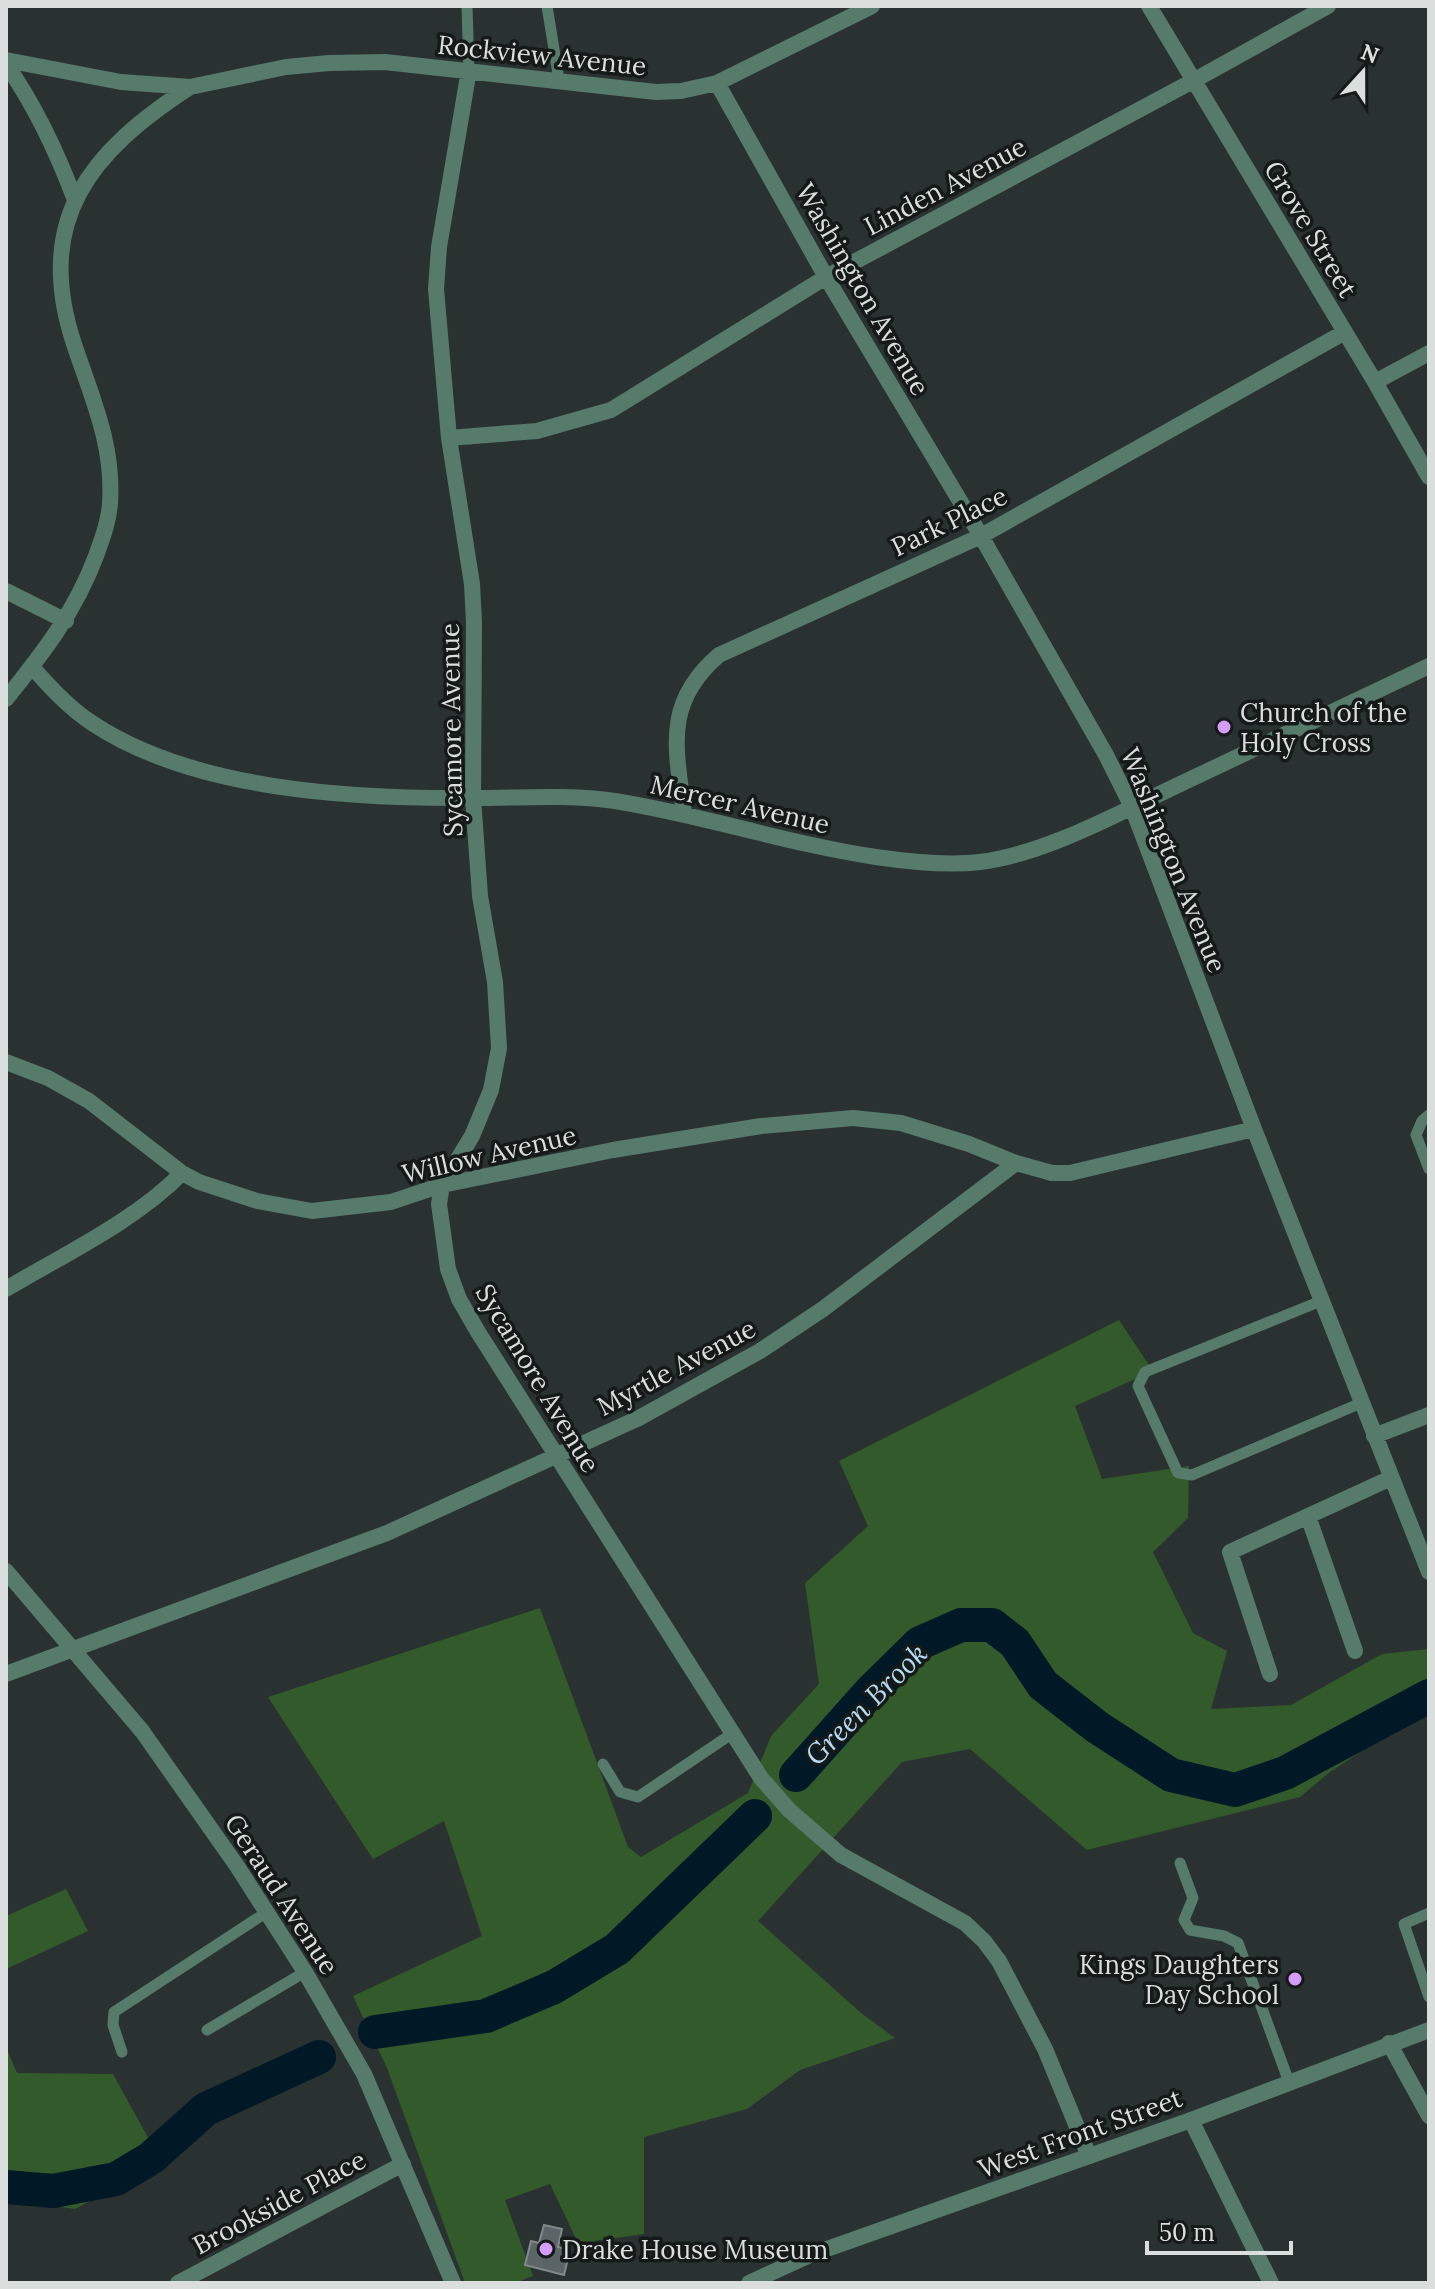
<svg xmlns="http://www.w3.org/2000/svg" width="1435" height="2289" font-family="Lora,serif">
  <rect width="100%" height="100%" fill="#2a3231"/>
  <path fill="#335a2b" d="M1119 1320 1153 1371 1075 1406 1102 1479 1189 1466 1188 1518 1153 1552 1193 1633 1227 1651 1211 1709 1291 1705 1382 1654 1429 1649V1715L1407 1721 1330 1772 1300 1797 1087 1850 970 1749 902 1762 758 1921 861 2013 895 2038 800 2070 747 2109 644 2137V2234L578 2243 550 2184 505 2200 533 2276 515 2283H465L387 2068 353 1996 482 1936 444 1821 373 1859 268 1697 540 1608 628 1847 641 1857 748 1793 771 1736 819 1684 805 1583 868 1526 839 1461Z
    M66 1889 88 1931 6 1969V1916Z
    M6 2047 17 2073 113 2074 162 2163 75 2209 6 2198Z"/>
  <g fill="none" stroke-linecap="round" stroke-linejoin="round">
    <path stroke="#011826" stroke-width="34" d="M796 1775 870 1692 920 1643 961 1625H992L1015 1643 1043 1685 1097 1727 1171 1775 1235 1790 1285 1773 1429 1696
      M375 2032 486 2016 554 1987 617 1949 755 1816
      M6 2187 53 2191 116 2179 151 2158 206 2109 319 2057"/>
  </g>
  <path fill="#5b6466" stroke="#80898b" stroke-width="2" d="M544 2225 562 2229 558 2247 570 2250 564 2275 525 2265 531 2241 539 2243Z"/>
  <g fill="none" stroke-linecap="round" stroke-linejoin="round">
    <path stroke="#577b6a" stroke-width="11" d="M467 6 469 70
      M547 6 559 80
      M1429 1115 1422 1121 1416 1135 1429 1169
      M1321 1301 1145 1372 1138 1386 1178 1473 1192 1475 1361 1403
      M603 1764 620 1792 638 1797 733 1733
      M1180 1863 1193 1898 1184 1920 1190 1930 1224 1936 1238 1943 1289 2082
      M1429 1913 1404 1924 1429 1997
      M207 2030 305 1972
      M122 2052 113 2025 114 2012 267 1912"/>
    <path stroke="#577b6a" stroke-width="16" d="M1149 6 1375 382 1429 477
      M6 60 121 82 190 87 286 67 329 63 385 62 656 92 681 91 717 83 872 6
      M6 64C36 107 57 152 75 200
      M469 70 439 247 436 289 449 438 472 584 474 622 473 798 480 896 495 982 499 1048 491 1090 472 1136 442 1185 439 1204 448 1269 459 1299 478 1332 761 1778 789 1810 841 1855 965 1923 984 1941 999 1961 1045 2049 1089 2156
      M717 83 826 277 981 536 1106 755 1132 807 1254 1129 1429 1572
      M1375 382 1429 353
      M449 438 537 431 611 410 826 277 1193 81 1328 6
      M6 591 66 621
      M32 667C50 687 69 708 92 723 194 791 354 799 474 798 520 798 568 794 615 801 703 815 788 844 876 857 910 862 946 866 980 862 1044 854 1115 815 1174 787 1259 747 1344 706 1429 666
      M6 699C43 653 75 612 96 556 102 539 109 521 110 503 114 445 92 398 74 344 33 220 90 152 190 87
      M684 813C676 748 663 703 719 655L981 536 1345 332
      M6 1062 48 1078 89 1101 182 1173 199 1182 257 1201 312 1211 391 1202 442 1185 613 1150 761 1126 853 1118 901 1123 969 1144 1016 1163
      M6 1289C63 1255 135 1221 182 1173
      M1374 1436 1429 1415
      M1308 1516 1355 1651
      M6 1571 142 1731 237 1866 305 1972 364 2074 453 2283
      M6 1674 387 1533 639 1418 760 1351 823 1309 1016 1163 1052 1173H1070L1254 1129
      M1270 1674 1230 1552 1391 1478
      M1389 2043 1429 2116
      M1191 2120 1271 2283
      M178 2283 403 2164"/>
    <path stroke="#577b6a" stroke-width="16" d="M749 2283 810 2255 1191 2120 1429 2030"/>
  </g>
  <g fill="#d49cfb" stroke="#151918" stroke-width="3">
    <circle cx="1224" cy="727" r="8"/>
    <circle cx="1295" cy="1979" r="8"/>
    <circle cx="546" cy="2249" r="8"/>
  </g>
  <g text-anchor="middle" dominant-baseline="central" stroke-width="7" stroke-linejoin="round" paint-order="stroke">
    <g font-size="26" fill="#dadfde" stroke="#151918">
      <text transform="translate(542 55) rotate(6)">Rockview Avenue</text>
      <text transform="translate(945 186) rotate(-28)">Linden Avenue</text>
      <text transform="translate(1311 229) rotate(59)">Grove Street</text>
      <text transform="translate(863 289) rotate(60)">Washington Avenue</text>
      <text transform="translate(949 521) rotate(-26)">Park Place</text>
      <text transform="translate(451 730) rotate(-91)">Sycamore Avenue</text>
      <text transform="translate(740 804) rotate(13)">Mercer Avenue</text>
      <text transform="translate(1174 860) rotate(68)">Washington Avenue</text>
      <text transform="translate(489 1154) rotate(-13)">Willow Avenue</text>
      <text transform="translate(676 1367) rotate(-28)">Myrtle Avenue</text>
      <text transform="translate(538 1378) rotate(59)">Sycamore Avenue</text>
      <text transform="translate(282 1894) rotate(57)">Geraud Avenue</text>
      <text transform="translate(1080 2133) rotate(-20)">West Front Street</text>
      <text transform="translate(279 2202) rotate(-28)">Brookside Place</text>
    </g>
    <g font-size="26" fill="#dadfde" stroke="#151918" text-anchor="start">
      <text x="1240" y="712">Church of the<tspan x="1240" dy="30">Holy Cross</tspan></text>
      <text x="1279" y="1964" text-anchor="end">Kings Daughters<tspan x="1279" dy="30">Day School</tspan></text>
      <text x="562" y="2249">Drake House Museum</text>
    </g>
    <g font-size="28" font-style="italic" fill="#b5dcf6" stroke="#151918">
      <text transform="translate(866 1704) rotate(-45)">Green Brook</text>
    </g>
  </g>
  <rect width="1435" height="2289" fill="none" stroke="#dadfde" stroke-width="16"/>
  <g transform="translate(1363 72) rotate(21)" stroke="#151918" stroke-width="6" paint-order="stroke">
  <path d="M0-6L14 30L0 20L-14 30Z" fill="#dadfde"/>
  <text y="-12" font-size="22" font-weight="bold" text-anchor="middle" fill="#dadfde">N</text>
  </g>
  <path d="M1147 2241v12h144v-12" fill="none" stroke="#dadfde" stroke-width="4"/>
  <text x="1159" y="2241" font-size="24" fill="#dadfde" stroke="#151918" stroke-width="6" paint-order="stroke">50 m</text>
</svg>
